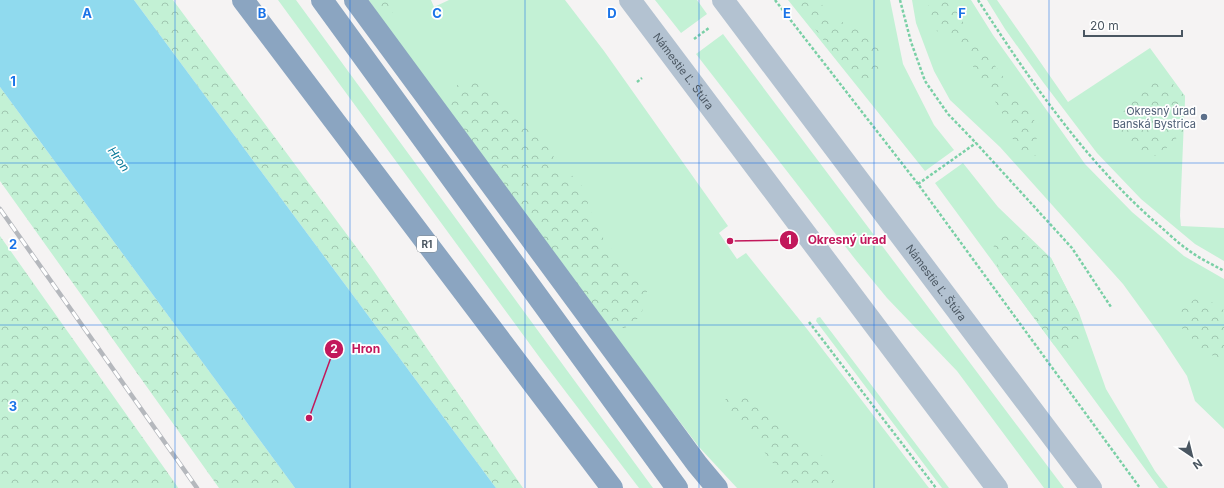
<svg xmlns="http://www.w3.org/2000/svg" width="1224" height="488" font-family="Inter,sans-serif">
  <defs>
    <pattern id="forest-crowns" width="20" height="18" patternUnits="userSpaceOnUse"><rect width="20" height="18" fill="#c3f1d5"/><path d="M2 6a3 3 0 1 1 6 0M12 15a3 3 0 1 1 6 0" fill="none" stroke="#a0c6b0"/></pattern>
  </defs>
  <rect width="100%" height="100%" fill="#f5f3f3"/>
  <path fill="#c3f1d5" d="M278 0H296L653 488H639L540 358Z
    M369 0H431L434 7 449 0H565L604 51 728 226 719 233 737 259 746 253 807 329 929 488H737L699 447 617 339 391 33Z
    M655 0H697L707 14 681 33Z
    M788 0H890L903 64 934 125 954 150 925 171Z
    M912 0H971L993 35 1085 164 1132 212 1184 256 1224 279V429L1195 401 1187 376 1160 335 1123 284 1000 147 950 100 934 71 916 23Z
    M987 0H997L1068 102 1150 48 1185 96 1180 216 1181 226 1224 228V261L1195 244 1141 199 1097 153 1043 82 1005 29Z
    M723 34 1064 488H1044L957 371 887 298 855 259 696 54Z
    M963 163 998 207 1051 258 1079 313 1106 389 1155 471 1168 488H1159L935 183Z
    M820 317 949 488H942L816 321 817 318Z"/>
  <path fill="url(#forest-crowns)" d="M134 0H173L371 267 523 488H496Z
    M369 0H405L391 14 379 15Z
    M794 0H819L830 17 871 34 882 48 880 65 873 80 861 83C836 58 815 29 794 0Z
    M932 0H953L958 5 961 19 1034 119 1038 149 1036 156 1024 154 1012 138 1005 118 990 93 976 73 969 57 953 41 937 31 928 6Z
    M465 80 480 84 514 111 529 131 541 139 552 153 558 166 574 177 584 188 589 207 599 232 623 265 639 280 647 291 641 316 625 328H616L601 317 446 107 453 88Z
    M1150 83H1162L1173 84 1185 96 1183 132C1175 140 1166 147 1160 156H1148L1138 147 1124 140 1120 127 1125 106 1134 94Z
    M0 87 295 488H219L0 181Z
    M1006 232 1023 236 1051 258 1079 313 1081 336 1074 347 1066 351 1054 345 999 271 993 251 995 239Z
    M0 236 177 486 178 488H0Z
    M1195 299 1210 301 1224 310V362L1203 350 1178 324 1182 309Z
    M743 396 760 406 825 458 837 488H786L781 474 743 424 724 414 720 405 728 397Z"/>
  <path fill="#90daee" d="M0 0H134L496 488H295L0 87Z"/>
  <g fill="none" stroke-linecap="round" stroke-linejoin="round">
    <path stroke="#7ad0a6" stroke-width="2.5" stroke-dasharray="3 2" stroke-linecap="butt" d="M775 0 918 184 1140 488
      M900 0 911 42 925 81 948 114 976 143 1072 248 1111 307
      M978 0C1031 82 1087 164 1162 228 1170 235 1178 243 1187 249 1198 258 1212 264 1224 271
      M694 39 709 28
      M637 82 642 78
      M918 184 976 143
      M809 322 936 488"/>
    <g stroke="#b3c2d1" stroke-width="22">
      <path id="s1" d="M630 0 997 488"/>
      <path id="s2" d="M723 0 1091 488"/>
    </g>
    <path stroke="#8ba5c1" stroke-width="22" d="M243 0 612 488
      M322 0 677 488
      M355 0 697 464 717 488"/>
    <g stroke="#b5b8bd" stroke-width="4.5">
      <path id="rail" d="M0 209 197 488"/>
    </g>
    <use href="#rail" stroke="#fff" stroke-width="3" stroke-dasharray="9" stroke-linecap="butt"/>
  </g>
  <path fill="none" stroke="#1a73e8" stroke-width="1" stroke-opacity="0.55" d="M175 0V488M350 0V488M525 0V488M699 0V488M874 0V488M1049 0V488M0 163H1224M0 325H1224"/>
  <circle fill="#5c6f8a" stroke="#fff" stroke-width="1.5" cx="1204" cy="117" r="4"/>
  <g text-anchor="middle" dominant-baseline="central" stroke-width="3.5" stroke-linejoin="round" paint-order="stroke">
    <rect fill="#fff" stroke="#808990" stroke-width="1" x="417" y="236" width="20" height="16" rx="3"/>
    <g font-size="10" font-weight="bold" fill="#4a5661">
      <text x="427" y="244">R1</text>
    </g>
    <g font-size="11" fill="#4a5661" stroke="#fff">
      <text stroke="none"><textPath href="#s1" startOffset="89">Námestie Ľ. Štúra</textPath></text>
      <text stroke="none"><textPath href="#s2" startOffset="354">Námestie Ľ. Štúra</textPath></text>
    </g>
    <g font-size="11" fill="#4e5e75" stroke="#fff" text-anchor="end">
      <text x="1196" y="111">Okresný úrad<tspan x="1196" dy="13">Banská Bystrica</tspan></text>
    </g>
    <g font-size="12" font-style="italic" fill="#0c7c9b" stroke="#fff">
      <text transform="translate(119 159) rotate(54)">Hron</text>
    </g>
  </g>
  <g font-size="13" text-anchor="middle" font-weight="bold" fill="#1a73e8" stroke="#fff" stroke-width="3.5" stroke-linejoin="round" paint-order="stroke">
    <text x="87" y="18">A</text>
    <text x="262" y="18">B</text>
    <text x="437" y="18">C</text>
    <text x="612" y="18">D</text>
    <text x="787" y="18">E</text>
    <text x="962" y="18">F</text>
    <text x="13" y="86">1</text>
    <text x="13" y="249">2</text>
    <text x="13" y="411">3</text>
  </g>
  <path fill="none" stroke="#c2185b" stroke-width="1.5" d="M730 241L789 240M309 418L334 349"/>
  <g fill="#c2185b" stroke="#fff" stroke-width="1.5">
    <circle cx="730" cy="241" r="4"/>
    <circle cx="309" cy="418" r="4"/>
    <circle cx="789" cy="240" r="10"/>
    <circle cx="334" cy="349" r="10"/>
  </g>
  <g font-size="12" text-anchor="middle" font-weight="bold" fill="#fff">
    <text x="789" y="244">1</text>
    <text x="334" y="353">2</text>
  </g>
  <g font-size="12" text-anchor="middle" font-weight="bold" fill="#c2185b" stroke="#fff" stroke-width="3.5" stroke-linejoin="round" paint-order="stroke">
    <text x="847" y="244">Okresný úrad</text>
    <text x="366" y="353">Hron</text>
  </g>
  <g transform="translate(1192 456) rotate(145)" stroke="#ffffff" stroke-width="3" paint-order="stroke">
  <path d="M0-3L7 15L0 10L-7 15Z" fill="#4a5661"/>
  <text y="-6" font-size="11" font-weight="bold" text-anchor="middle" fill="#4a5661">N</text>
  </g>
  <path d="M1084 30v6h98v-6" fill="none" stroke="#4a5661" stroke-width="2"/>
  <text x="1090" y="30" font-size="12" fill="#4a5661" stroke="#ffffff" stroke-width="3" paint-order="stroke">20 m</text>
</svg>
